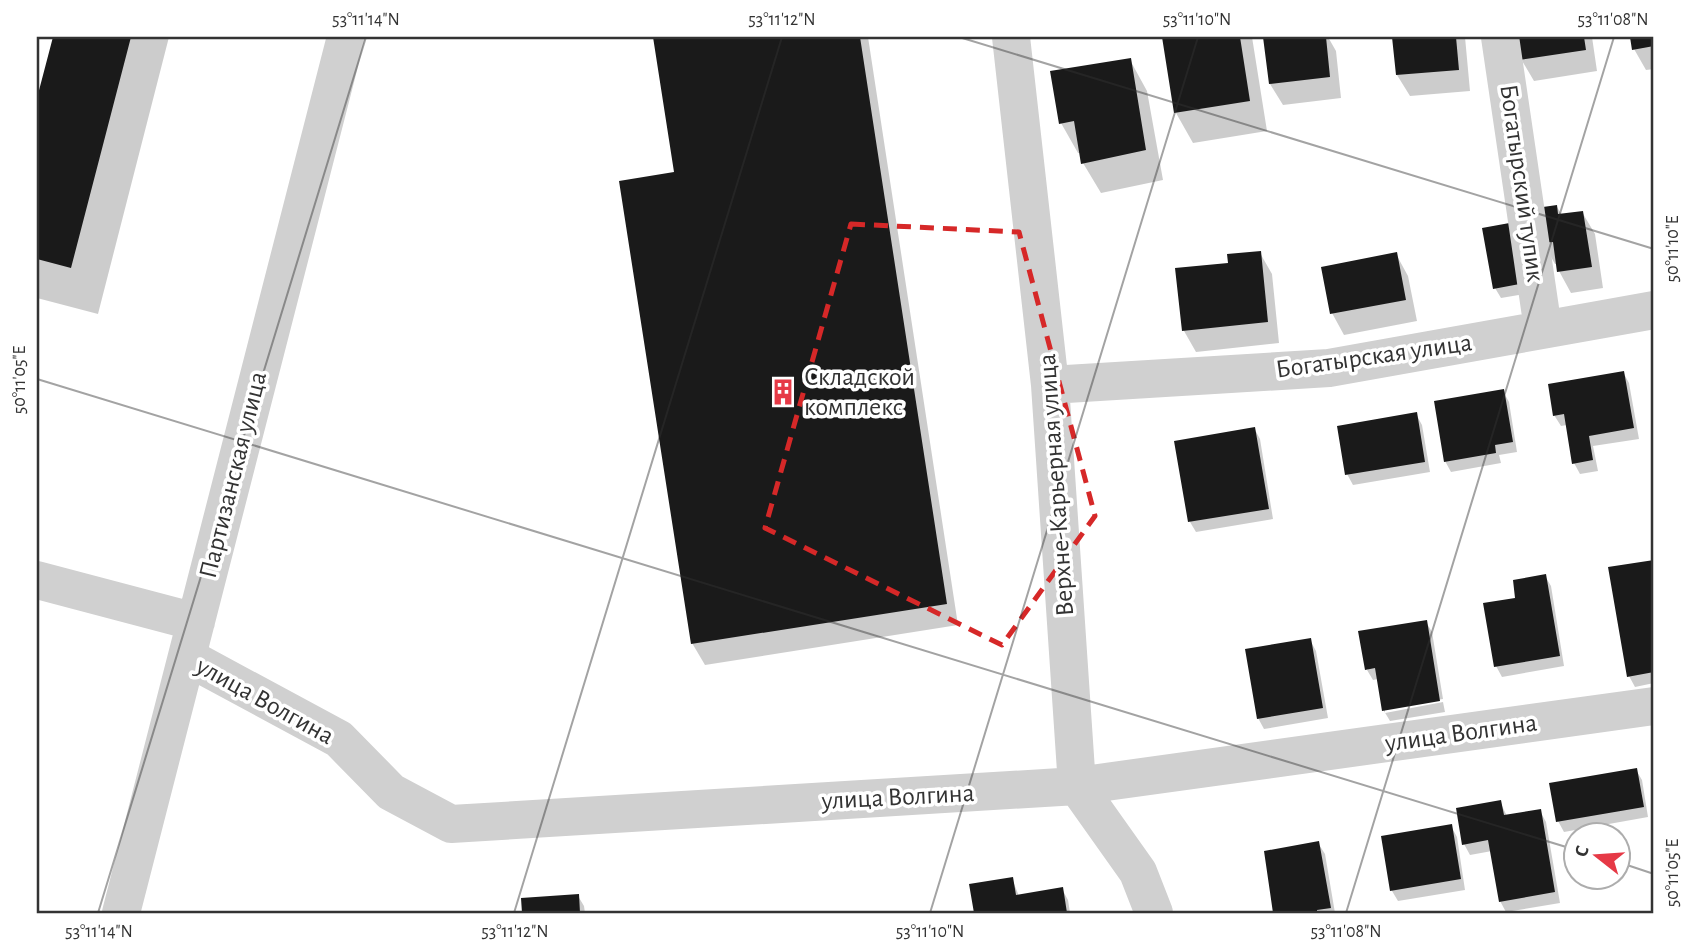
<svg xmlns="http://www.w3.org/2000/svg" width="1691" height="950" font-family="'Alegreya Sans',sans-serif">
  <rect width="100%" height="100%" fill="#fff"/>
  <path fill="#0003" d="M55 37H169L98 314 37 298V105Z
    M655 37H868L958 625 705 665 692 643 676 174Z
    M1164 37H1252L1267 131 1193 143 1176 113Z
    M1265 37H1328L1336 51 1341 98 1283 105 1270 84Z
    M1394 37H1465L1470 91 1410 96 1397 75Z
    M1518 37H1592L1597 71 1534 81 1521 59Z
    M1630 37H1654V69L1646 70 1634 49Z
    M1130 60 1147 91 1163 180 1101 193 1083 163 1081 153H1078L1061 123Z
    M1557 207 1562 215 1582 212 1595 234 1603 288 1571 293 1559 271 1558 264H1555L1543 243Z
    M1484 229 1530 293 1501 298 1495 288Z
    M1260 253 1272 274 1279 343 1196 352 1184 331 1177 270 1230 264Z
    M1396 254 1408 276 1417 321 1344 335 1332 313Z
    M1623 372 1629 383 1639 439 1593 446 1598 471 1580 474 1574 463 1567 425 1561 426 1554 415Z
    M1503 391 1509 402 1517 452 1499 455 1501 463 1451 472 1445 461Z
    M1416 414 1422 425 1430 472 1353 485 1347 474Z
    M1254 428 1260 439 1273 519 1196 532 1190 522Z
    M1654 561V683L1635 687 1629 676 1610 569Z
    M1545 576 1551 586 1564 666 1502 677 1496 666 1517 599Z
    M1426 622 1432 632 1443 699 1385 709V713L1443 702 1445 712 1390 721 1384 711 1378 679 1373 680 1367 670Z
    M1310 640 1316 651 1328 718 1264 729 1258 718Z
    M1636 770 1642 780 1648 817 1564 832 1558 821Z
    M1500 802 1507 816 1540 811 1546 822 1560 903 1506 912 1500 901 1492 851 1470 855 1464 844Z
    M1451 826 1457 837 1465 890 1398 901 1392 891 1383 837Z
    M1318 843 1325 854 1335 913H1275L1266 853Z
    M1012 879 1019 896 1062 889 1068 900 1070 913H976L971 885Z
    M578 896 584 906 585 913H524L522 900Z"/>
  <path fill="#1a1a1a" d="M53 37H131L71 268 37 259V98Z
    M653 37H860L947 604 691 644 619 181 674 172Z
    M1162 37H1240L1250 101 1174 113Z
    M1263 37H1326L1330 77 1269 84Z
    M1392 37H1456L1459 70 1396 75Z
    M1516 37H1584L1586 50 1519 60Z
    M1630 37H1654V46L1632 50Z
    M1131 58 1146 150 1081 164 1074 121 1059 124 1050 71Z
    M1557 205 1558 214 1583 211 1592 267 1557 272 1553 242 1541 243 1536 208Z
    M1515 222 1525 283 1493 289 1482 228Z
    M1261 251 1268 322 1182 331 1175 268 1228 263 1227 254Z
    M1397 252 1406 300 1330 314 1321 267Z
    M1624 371 1634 428 1589 436 1593 460 1572 464 1564 414 1553 416 1548 384Z
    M1504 389 1513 442 1495 445 1496 453 1444 462 1434 401Z
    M1417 412 1425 462 1345 475 1337 426Z
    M1255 427 1269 509 1188 522 1174 441Z
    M1654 560V672L1627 677 1608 567Z
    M1546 574 1560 656 1494 667 1483 603 1515 598 1513 580Z
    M1427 620 1440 701 1382 711 1375 668 1365 670 1358 631Z
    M1311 638 1323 708 1257 719 1245 649Z
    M1637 768 1644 807 1556 822 1549 783Z
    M1501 800 1504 815 1541 809 1555 892 1499 902 1488 840 1462 845 1456 808Z
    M1452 824 1461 879 1390 891 1381 836Z
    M1319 841 1331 908 1317 910V913H1273L1264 851Z
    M1013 877 1016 895 1063 887 1067 913H974L969 884Z
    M579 894 580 913H522L521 898Z"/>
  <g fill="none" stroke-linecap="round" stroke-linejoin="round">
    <path stroke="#d0d0d0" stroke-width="38" d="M1011 37 1050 385 1077 786 1138 872 1154 913
      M1500 37 1543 329
      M1050 385 1329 368 1654 310
      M37 580 196 622
      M187 657 339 739 391 792 451 824 1077 786 1654 706
      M121 913 346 37"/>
  </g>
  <path fill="none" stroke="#d62828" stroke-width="5" stroke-dasharray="14 9" stroke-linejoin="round" d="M851 224 1019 232 1095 516 1002 645 765 528Z"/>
  <path fill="none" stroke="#333" stroke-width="2" stroke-opacity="0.45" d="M959 37 1654 249M37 379 1576 850M1618 862 1654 874M98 913 366 37M514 913 782 37M930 913 1198 37M1346 913 1614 37"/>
  <defs>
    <g id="building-bare" transform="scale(2.1)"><path d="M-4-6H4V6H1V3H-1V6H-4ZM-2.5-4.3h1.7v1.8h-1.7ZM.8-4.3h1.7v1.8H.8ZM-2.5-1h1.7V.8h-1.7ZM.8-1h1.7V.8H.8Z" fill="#e63946" stroke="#fff" stroke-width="2.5" paint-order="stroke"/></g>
  </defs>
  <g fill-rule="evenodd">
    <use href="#building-bare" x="783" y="392"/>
  </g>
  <g text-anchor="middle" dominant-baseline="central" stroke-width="7" stroke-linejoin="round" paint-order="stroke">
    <g font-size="26" fill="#333" stroke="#fff">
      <text transform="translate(1522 183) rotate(82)">Богатырский тупик</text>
      <text transform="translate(1374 356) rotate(-8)">Богатырская улица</text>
      <text transform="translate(233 475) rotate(-76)">Партизанская улица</text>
      <text transform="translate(1056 485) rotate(-94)">Верхне-Карьерная улица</text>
      <text transform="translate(265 701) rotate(29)">улица Волгина</text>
      <text transform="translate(1461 733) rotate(-8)">улица Волгина</text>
      <text transform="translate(898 797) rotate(-3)">улица Волгина</text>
    </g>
    <g font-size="26" fill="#333" stroke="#fff" text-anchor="start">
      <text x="804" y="377">Складской<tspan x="804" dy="30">комплекс</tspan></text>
    </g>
  </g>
  <rect width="1691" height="950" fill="none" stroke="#ffffff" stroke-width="77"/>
  <g transform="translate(1597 856) rotate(287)"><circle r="33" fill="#ffffff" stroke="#adadad" stroke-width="2"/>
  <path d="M0-5L12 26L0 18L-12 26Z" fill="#e63946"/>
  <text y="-10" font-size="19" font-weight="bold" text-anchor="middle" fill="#333333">С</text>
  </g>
  <rect x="38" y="38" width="1614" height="874" fill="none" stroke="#333" stroke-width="2.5"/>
  <g font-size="18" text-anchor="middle" fill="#333">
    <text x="366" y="25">53°11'14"N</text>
    <text x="782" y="25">53°11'12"N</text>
    <text x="1197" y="25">53°11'10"N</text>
    <text x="1613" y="25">53°11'08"N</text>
    <text transform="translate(1672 249) rotate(-90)" y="6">50°11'10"E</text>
    <text transform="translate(19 380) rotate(-90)" y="6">50°11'05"E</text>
    <text transform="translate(1672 873) rotate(-90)" y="6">50°11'05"E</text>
    <text x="99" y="937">53°11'14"N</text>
    <text x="515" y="937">53°11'12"N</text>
    <text x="930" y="937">53°11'10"N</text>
    <text x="1346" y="937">53°11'08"N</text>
  </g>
</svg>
